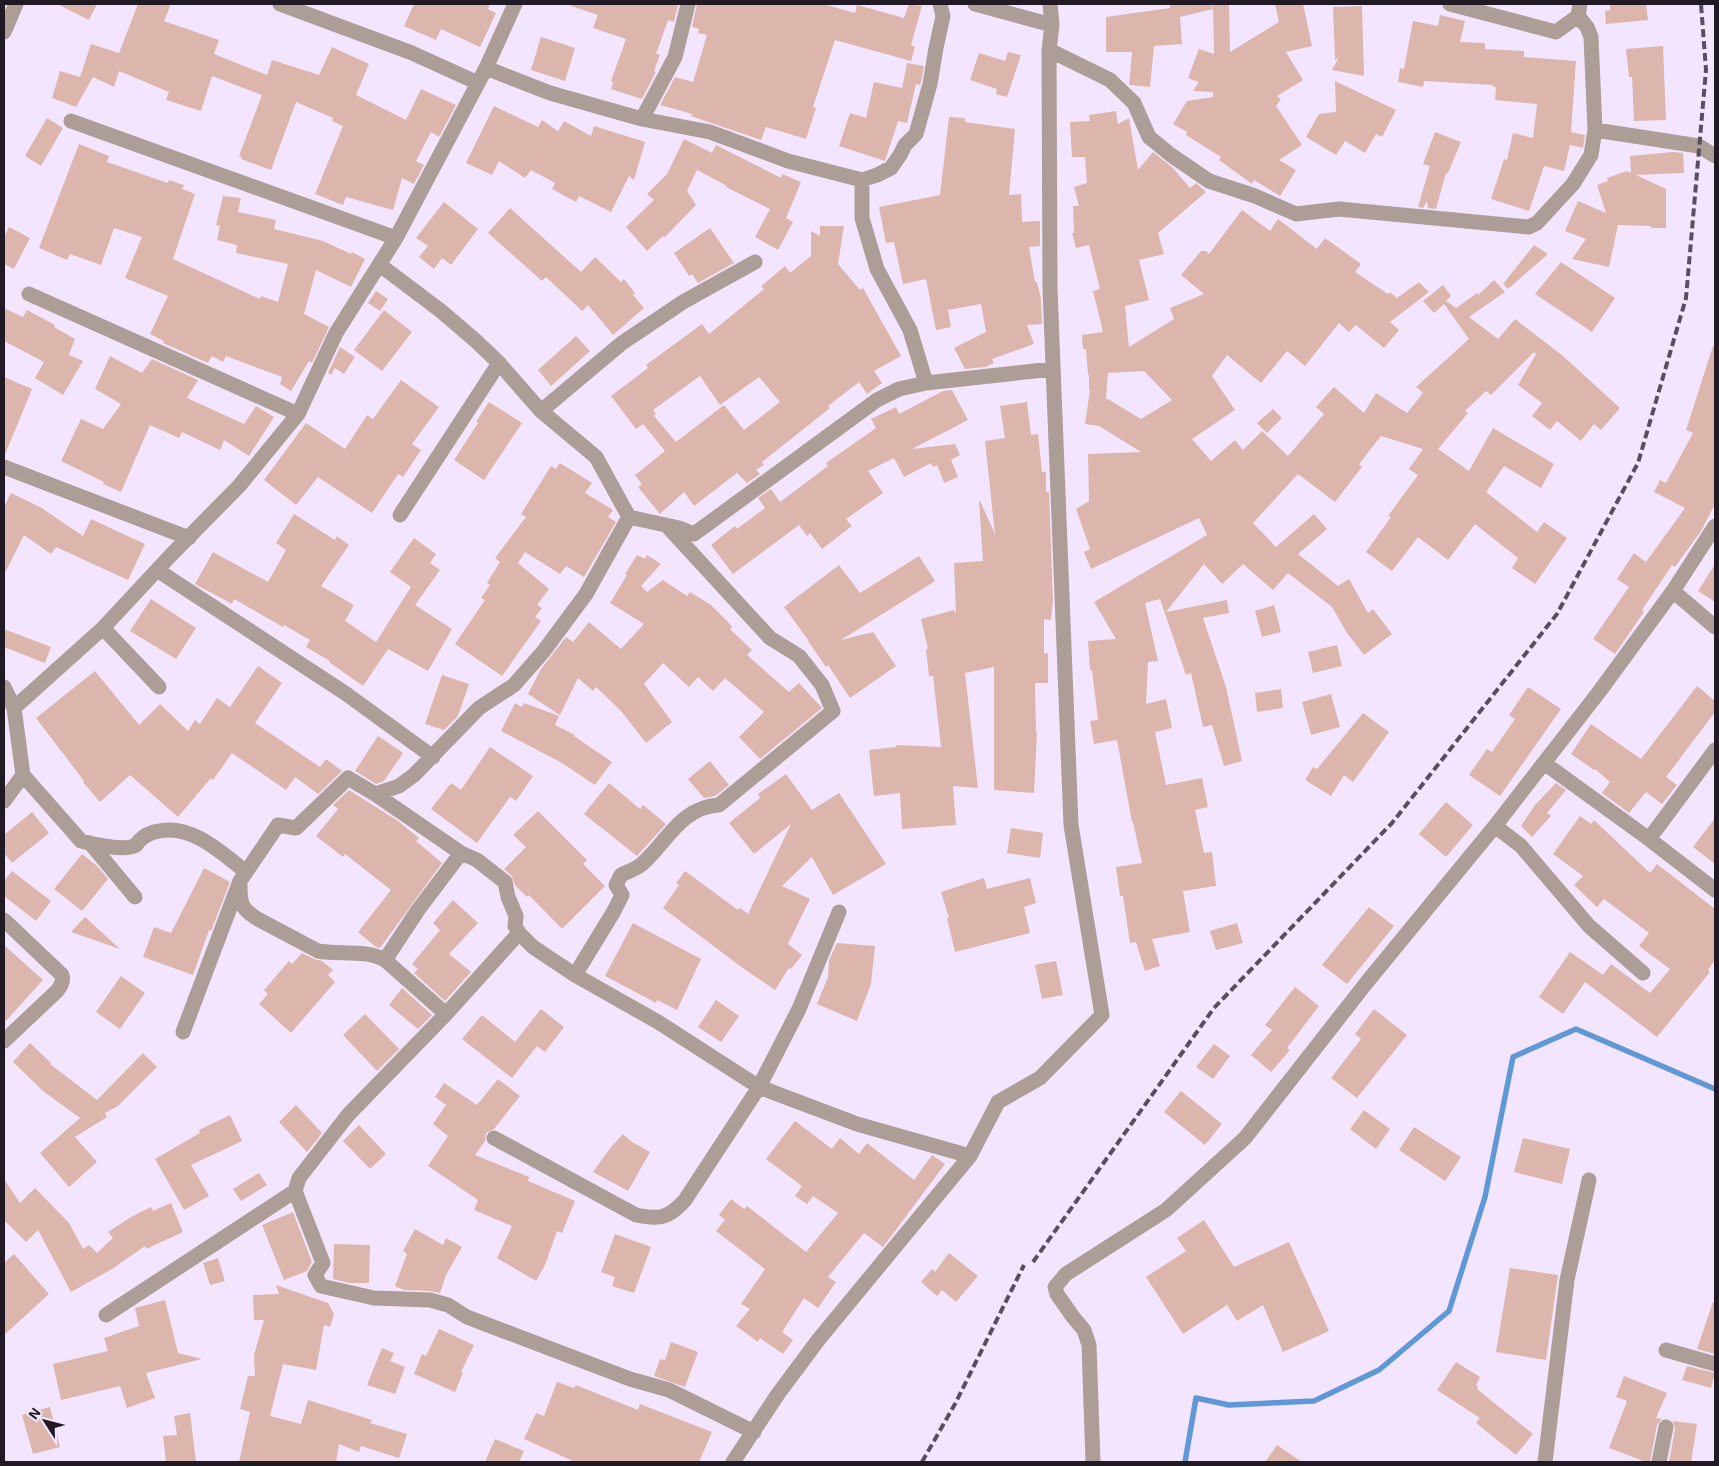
<svg xmlns="http://www.w3.org/2000/svg" width="1719" height="1466" font-family="'Exo 2',sans-serif">
  <rect width="100%" height="100%" fill="#f4e5ff"/>
  <g fill="none" stroke-linecap="round" stroke-linejoin="round">
    <path stroke="#6097d5" stroke-width="5.5" d="M1185 1462 1196 1398 1229 1405 1314 1401 1379 1370 1449 1311 1485 1197 1513 1057 1576 1029 1715 1089"/>
  </g>
  <path fill="#dcb6ac" fill-rule="evenodd" d="M57 4H97L89 20Z
    M138 4H171L164 21 219 40 214 54 267 75 272 60 319 75 332 47 369 64 356 95 406 120 421 89 456 105 439 137 431 132 416 161 424 165 414 184 402 178 393 210 346 197 343 205 315 194 343 126 332 121 333 118 296 102 271 170 241 159 242 157 239 156 262 95 212 76 201 111 166 100 169 92 119 71 114 87 93 77 76 107 52 98 60 71 80 77 91 44 119 53Z
    M414 4H490L488 9 496 13 480 47 441 29 436 40 404 26Z
    M571 4H678L674 22 668 20 656 54 660 55 654 71 656 72 642 99 611 89 613 82 611 81 626 39 593 28 598 15 571 6Z
    M697 4H823L855 13 857 5 904 18 909 4 922 6 911 45 915 47 911 61 835 40 813 107 816 108 806 139 766 127 761 140 691 116 692 114 660 105 675 77 693 82 707 35 698 33 699 29 692 27Z
    M1170 4H1212L1213 9 1180 17 1182 44 1154 46 1150 87 1129 85 1132 52H1106V17L1170 8Z
    M1213 4H1229L1230 52 1279 22 1275 4H1303L1312 46 1286 52 1303 80 1277 96 1281 99 1276 106 1302 145 1279 160 1296 170 1280 196 1254 180 1252 184 1219 160 1221 157 1186 135 1187 132 1173 124 1187 101 1213 97V92L1193 91 1199 82 1188 78 1199 49 1214 54Z
    M1610 4H1646L1648 20 1606 24 1605 11 1610 10Z
    M1362 6 1364 76 1332 70 1339 57 1335 60 1333 7Z
    M1440 15 1465 21 1460 42 1485 43V49L1524 51V57L1576 61 1571 132 1585 135 1583 148 1570 145 1564 171 1544 166 1529 211 1491 199 1504 159 1507 160 1513 133 1533 138 1537 104 1495 100 1496 87H1493V85L1424 81 1423 87 1398 82 1400 68 1404 69 1413 21 1438 26Z
    M541 37 575 48 565 81 531 70Z
    M1663 46 1666 120 1634 121 1632 77H1629L1626 49Z
    M1008 52 1021 55 1007 97 996 94 997 89 970 80 979 53 1005 61Z
    M907 63 924 66 921 82 920 85 916 84 907 123 898 121 885 161 839 146 850 113 866 118 874 82 902 88Z
    M1335 81 1396 110 1382 137 1376 134 1365 153 1345 141 1336 155 1306 137 1319 114 1336 112Z
    M494 106 538 127 542 120 558 131 564 121 591 136 594 126 645 142 634 180 629 176 611 212 579 196 576 202 552 189 555 183 531 170 525 178 499 161 492 175 466 163Z
    M1116 111 1118 124 1129 118 1138 170 1153 152 1172 167 1190 188 1196 183 1206 192 1158 233 1164 254 1139 260 1149 300 1125 306 1129 347 1174 319 1170 308 1204 294 1181 275 1201 251H1206L1209 254 1242 210 1270 231 1278 219 1317 249 1325 238 1361 264 1355 272 1388 294 1390 292 1397 298 1419 282 1429 292 1390 322 1399 330 1384 348 1356 325 1349 332 1339 323 1305 366 1287 351 1261 383 1227 355 1212 376 1235 410 1192 439 1211 461 1235 440 1243 450 1262 431 1288 456 1324 414 1316 407 1334 387 1364 413 1376 393 1407 413 1423 393 1416 387 1469 339 1444 304 1434 313 1423 301 1443 285 1451 296 1446 301 1456 308 1477 293 1478 295 1494 280 1505 292 1469 317 1498 339 1515 319 1563 356 1620 408 1601 430 1594 424 1581 441 1557 421 1550 430 1532 416 1542 403 1518 385 1536 354 1534 352 1491 395 1486 391 1465 411 1468 413 1438 449 1469 471 1493 428 1554 464 1541 488 1504 466 1486 492 1537 532 1544 522 1567 538 1535 584 1512 568 1518 558 1475 524 1448 560 1418 537 1392 571 1366 552 1391 517 1388 516 1418 475 1409 469 1423 449 1381 436 1359 464 1362 467 1335 502 1298 474 1253 523 1276 547 1314 514 1327 529 1298 554 1338 586 1349 579 1368 613 1373 609 1392 634 1364 655 1347 633 1332 607 1288 573 1273 590 1243 564 1222 584 1204 564 1166 612 1227 600 1229 613 1203 618 1226 687 1242 761 1224 766 1212 725 1203 727 1191 673 1186 675 1160 599 1145 603 1158 661 1148 662 1146 704 1166 699 1172 728 1155 732 1166 785 1202 778 1208 807 1195 810 1204 853 1212 852 1216 886 1183 891 1190 932 1152 939 1160 966 1145 971 1136 942 1130 943 1123 896H1120L1116 867 1142 863 1133 822H1132L1117 740 1094 744 1090 721 1098 720 1092 670H1090L1088 641 1116 639 1094 602 1207 535 1199 518 1091 569 1084 552 1090 549 1076 509 1089 501 1088 454 1141 452 1099 426 1085 424 1090 390H1089V375H1088L1086 349H1083L1082 335 1103 332 1093 291 1100 289 1089 245 1076 248 1072 233H1074L1073 206H1079L1074 187 1087 183 1085 157H1072L1070 122 1090 121 1089 115ZM1144 371 1172 400 1141 419 1106 398 1108 373Z
    M949 117 965 118V122L1015 129 1009 195 1021 194 1022 222 1040 221V246L1029 247 1035 282H1037L1041 299 1042 324 1027 325 1034 344 992 359 994 363 985 367 965 369 954 348 986 332 981 304 948 310 951 327 936 330 926 279 903 284 894 242 886 243 879 207 940 195Z
    M47 118 63 128 41 166 25 156Z
    M1435 132 1461 142 1448 173H1446L1436 209 1428 208 1427 201 1423 208 1418 207 1430 166 1423 164Z
    M684 139 712 153 716 145 781 178 782 174 801 182 786 218 793 222 778 250 755 237 770 209 726 187 727 186 697 170 687 191 696 205 664 238 663 236 647 251 626 227 654 200 647 194 667 174Z
    M79 144 109 156 107 162 168 183 169 180 184 185 182 189 195 194 173 259 260 299 261 296 278 302 288 264 236 253 237 245 217 240 220 226 216 225 223 196 241 198 238 212 276 220 274 229 323 241 351 254 352 252 365 259 351 287 316 270 304 314 329 327 312 363 309 361 291 391 280 384 282 377 226 356 223 362 212 356 208 363 163 343 164 341 150 334 168 296 125 278 142 237 114 228 101 265 70 254 67 260 39 248Z
    M1673 152 1683 153 1684 173 1636 175 1666 189V228H1651V226L1618 225 1609 267 1572 259 1586 239 1565 231 1578 201 1606 213 1597 185 1608 181 1607 178 1627 171 1631 173 1630 156Z
    M444 202 478 229 451 265 442 258 434 269 419 257 428 246 416 238Z
    M510 208 581 272 595 257 621 282 624 279 635 293 633 295 644 308 613 335 588 305 582 311 546 277 542 281 488 233Z
    M820 226H844L838 264 860 290 863 288 901 356 874 371 882 383 867 394 859 382 828 406 830 408 762 462 764 465 756 470 760 474 747 483 737 473 694 506 684 492 660 514 638 487 642 484 635 475 665 451 643 424 636 429 611 396 648 368 646 365 702 324 709 334 764 289 761 286 785 266 790 273 811 256V231L820 236ZM700 376 720 405 759 377 780 402 744 430 724 405 676 442 654 416 656 414 653 410Z
    M9 227 30 238 14 269 4 264V237Z
    M710 228 734 263 698 283 692 274 689 276 674 253Z
    M1534 245 1548 254 1508 289 1503 284Z
    M1561 262 1615 298 1592 332 1535 294Z
    M376 291 388 299 380 311 368 303Z
    M4 308 23 317 27 310 55 325 54 327 75 339 69 355 83 361 63 395 35 378 44 362 4 341Z
    M384 310 412 332 382 371 354 350Z
    M576 336 590 351 551 386 538 370Z
    M1713 346 1715 347V504L1701 531 1675 567 1672 565 1642 610 1644 612 1615 654 1593 639 1629 587 1617 579 1634 553 1646 562 1685 508 1654 492 1660 480 1666 483 1693 433 1686 430Z
    M340 347 355 357 344 374 335 368 331 375 328 373Z
    M110 356 142 373 152 359 198 380 187 398 244 424 256 406 274 417 249 456 224 440 220 450 182 432 179 438 150 425 121 492 103 484 104 482 61 461 81 419 103 429 121 404 95 389Z
    M4 377 32 389 4 457Z
    M401 380 439 407 412 444 421 450 403 477 398 474 372 513 318 477 296 505 264 480 306 423 345 449 367 415 373 419Z
    M952 390 968 420 912 449 955 444 960 455 951 460 958 477 944 483 937 465 933 467 931 463 904 477 894 458 868 471 883 493 846 519 852 526 822 549 810 533 807 536 799 525 733 574 711 545 735 526 737 529 765 508 758 498 771 489 780 502 828 466 826 463 876 428 871 419 896 407 899 414 943 391Z
    M489 402 522 423 484 480 454 460 478 423 476 422Z
    M1027 402 1031 435 1038 434 1042 472H1046V492H1049L1053 600 1051 620 1044 619V654L1048 653V683H1035L1036 733H1037L1034 793 994 790V667L965 673 978 788 953 786 956 825 902 829 900 793 874 796 869 750 896 747V745L941 747 933 676H929L926 649H928L921 619 954 610 956 614 954 563 983 561 979 501H980L995 534 985 441 1005 438 1000 406Z
    M1273 409 1282 418 1267 433 1257 423Z
    M560 463 592 483 585 493 613 510 608 517 616 522 584 577 566 566 560 574 525 552 518 563 549 589 537 605 542 608 535 617 541 621 502 676 455 644 485 600 481 598 490 585 487 583 500 562 495 558 526 517 521 514 551 466 556 469Z
    M11 493 40 507 83 536 91 519 145 544 128 580 56 547 51 554 24 535 4 575V507Z
    M294 514 335 540 337 536 349 545 321 586 354 605 345 621 376 642 411 587 390 572 414 538 436 554 430 563 440 570 415 605 452 629 428 671 388 649 363 686 329 662 330 661 306 647 310 640 284 625 283 627 234 599 232 604 195 584 213 552 268 582 286 550 276 543Z
    M637 555 645 559 647 555 661 564 641 586 647 592 663 580 687 596 690 592 711 605 729 623 732 627 730 629 752 650 747 655 789 692 799 683 822 708 760 759 739 737 764 712 725 678 713 691 698 677 689 687 663 663 644 684 672 722 646 743 621 711 596 687 593 691 578 678 560 715 528 694 541 669 566 637 573 642 589 622 621 649 644 624 610 603 627 575 625 574Z
    M919 556 935 581 841 640 873 632 896 666 850 698 828 665 826 667 808 641H809L784 607 839 565 860 593Z
    M1715 564V602L1698 591Z
    M151 599 196 628 176 659 130 631Z
    M1274 605 1281 632 1262 637 1255 611Z
    M4 629 51 647 45 663 4 647Z
    M1337 645 1342 666 1313 673 1308 652Z
    M258 666 282 683 255 723 320 767 326 759 342 771 318 794 295 777 286 790 232 753 213 780 211 778 178 817 130 775 100 802 83 782 84 781 36 718 95 671 139 725 160 704 188 731 195 720 200 724 217 698 230 707Z
    M442 675 469 684 458 716 444 730 425 724Z
    M1697 686 1715 701V712L1666 777 1677 785 1662 804 1646 792 1629 813 1602 793 1610 782 1595 769 1594 770 1571 754 1591 724 1641 759Z
    M1528 687 1561 709 1500 796 1469 775 1487 749 1492 752 1515 719 1509 715Z
    M1281 689 1283 708 1257 712 1255 693Z
    M1331 694 1340 727 1311 735 1302 702Z
    M515 703 522 707 524 703 559 716 555 725 575 735 574 736 612 762 595 785 562 763 501 731Z
    M1363 713 1389 732 1353 782 1344 775 1331 796 1305 780 1313 767 1317 769Z
    M378 736 403 753 384 781 376 784 355 771Z
    M490 747 533 776 516 801 510 797 477 843 431 809 451 783 461 790Z
    M710 761 729 785 715 796 704 798 688 779Z
    M786 774 812 810 839 793 886 864 833 895 812 857 782 886 810 899 788 944 802 955 791 969 789 968 775 990 740 966 663 908 679 885 676 883 685 871 738 910 740 908 748 914 791 824 754 854 729 823 760 798 758 794Z
    M609 783 640 809 643 805 666 824 637 856 584 814Z
    M1556 783 1566 790 1547 813 1551 816 1532 837 1521 826 1535 805Z
    M349 790 398 821 419 838 416 841 442 863 380 948 376 947 358 932 391 890 345 854 343 857 316 836 338 809 333 805Z
    M1446 802 1473 825 1446 857 1419 834Z
    M538 811 587 860 583 864 605 886 562 929 529 895 527 897 515 885 511 875 504 869 526 847 513 835Z
    M32 812 49 833 12 863 4 853V835Z
    M1580 816 1591 824 1594 820 1650 873 1657 864 1715 909V960L1708 970 1710 972 1657 1037 1585 982 1563 1014 1539 997 1570 952 1603 975 1611 964 1650 993 1670 969 1639 946 1649 933 1604 899 1597 907 1574 885 1583 876 1553 854Z
    M1715 818V864L1693 847Z
    M1011 828 1043 833 1040 858 1007 853Z
    M82 854 97 866 108 879 82 911 54 889Z
    M204 868 230 882 211 931 209 930 193 975 143 957 154 927 171 933Z
    M12 871 51 901 36 921 4 896V881Z
    M984 878 987 889 1030 878 1036 903 1024 907 1030 933 955 952 947 918H949L941 892Z
    M453 900 478 923 449 954 471 972 445 1001 414 973 418 969 412 964 440 930 433 923Z
    M1369 907 1394 926 1347 984 1322 965Z
    M85 917 120 949 71 932Z
    M633 923 701 959 677 1010 657 1000 656 1003 605 976Z
    M1237 923 1243 943 1216 950 1210 931Z
    M837 943 875 946 871 984 857 1021 817 1004 828 977 829 960Z
    M4 945 43 980 4 1023Z
    M302 953 314 959 322 961 333 970 328 975 335 982 291 1033 259 1004 268 994 264 990 289 961 292 964Z
    M1056 961 1063 995 1042 999 1035 965Z
    M121 976 145 993 120 1029 96 1012Z
    M1295 987 1319 1006 1287 1048 1290 1050 1271 1072 1251 1055 1272 1030 1265 1025Z
    M402 988 432 1015 418 1029 389 1005Z
    M716 1000 739 1016 721 1042 698 1027Z
    M541 1009 564 1027 545 1052 537 1046 512 1078 462 1039 482 1015 515 1042Z
    M1374 1009 1407 1035 1357 1098 1331 1078 1361 1039 1355 1034Z
    M365 1014 399 1049 377 1071 343 1035Z
    M30 1043 51 1063 50 1064 97 1100 143 1053 157 1067 118 1106 105 1113 107 1117 75 1137 97 1162 69 1187 40 1153 80 1118 43 1091 13 1062Z
    M1214 1044 1230 1056 1213 1079 1196 1067Z
    M498 1079 520 1096 494 1129 486 1133 485 1141 475 1155 529 1177 528 1181 575 1201 562 1233 557 1231 545 1265 536 1281 497 1258 512 1226 474 1210 478 1200 428 1166 448 1136 433 1124 446 1105 435 1097 444 1083 477 1105Z
    M1181 1091 1222 1124 1205 1145 1164 1112Z
    M296 1105 322 1133 307 1152 279 1122Z
    M1364 1110 1390 1129 1376 1149 1350 1129Z
    M230 1115 242 1141 191 1165 209 1196 184 1210 155 1159 200 1133 199 1130Z
    M795 1121 832 1149 840 1138 859 1154 867 1143 914 1180 932 1155 945 1164 883 1247 864 1233 828 1277 836 1282 818 1308 804 1298 782 1332 793 1340 783 1354 760 1338 758 1342 736 1326 750 1309 741 1304 765 1269 716 1231 725 1220 719 1215 731 1199 744 1209 747 1206 806 1252 838 1213 813 1196 807 1204 795 1196 802 1186 766 1159Z
    M359 1125 386 1154 370 1169 343 1141Z
    M1414 1127 1461 1157 1445 1181 1399 1150Z
    M623 1134 632 1142 650 1152 628 1191 593 1172 611 1147Z
    M1523 1138 1570 1149 1562 1184 1514 1172Z
    M259 1173 267 1185 241 1201 233 1189Z
    M4 1179 20 1203 35 1188 69 1223 83 1249 89 1245 97 1253 113 1238 108 1232 131 1217 151 1207 153 1211 171 1203 183 1232 146 1249 145 1246 112 1269 71 1292 38 1230 26 1242 4 1220Z
    M293 1212 312 1262 307 1271 284 1280 262 1225Z
    M1204 1220 1234 1267 1289 1242 1329 1331 1283 1352 1263 1305 1237 1321 1227 1305 1183 1334 1146 1277 1186 1251 1177 1238Z
    M415 1229 443 1245 446 1238 462 1247 446 1275 440 1293 430 1291 404 1290 395 1286 407 1254 403 1251Z
    M615 1234 651 1247 634 1293 612 1286 615 1277 601 1272Z
    M334 1244 370 1245 369 1283H349L333 1279Z
    M949 1253 978 1276 956 1302 942 1290 937 1296 921 1282 932 1269 935 1272Z
    M14 1254 49 1294 4 1335V1263Z
    M218 1258 225 1281 210 1285 203 1263Z
    M1510 1268 1558 1275 1546 1360 1496 1352Z
    M276 1285 328 1303 334 1314 330 1327 324 1325 316 1370 283 1364 270 1416 301 1424 308 1400 372 1420 370 1423 407 1434 399 1458 361 1446 359 1452 339 1444 336 1462H239L250 1412 240 1409 248 1376H255L254 1355 264 1320H254L253 1295 279 1294Z
    M165 1300 178 1353 202 1359 146 1373 155 1398 127 1408 120 1386 61 1400 53 1364 108 1351 104 1338 139 1326 135 1308Z
    M1713 1302H1715V1354L1697 1349Z
    M439 1329 474 1345 461 1372 463 1373 455 1392 414 1374 422 1354 426 1356Z
    M671 1342 698 1352 685 1387 654 1376 660 1359 665 1360Z
    M382 1348 394 1353 390 1361 405 1367 395 1394 367 1385Z
    M1456 1362 1480 1377 1476 1385 1478 1387 1477 1389 1533 1434 1516 1455 1476 1423 1480 1418 1437 1390Z
    M1687 1366 1715 1373 1711 1388 1682 1380Z
    M1624 1376 1667 1393 1656 1418 1662 1419 1657 1425 1650 1462H1646L1609 1448 1627 1401 1616 1397Z
    M557 1382 574 1388 576 1385 638 1410 640 1404 712 1432 699 1462H575L524 1439 536 1413 544 1416Z
    M50 1407 60 1447 33 1454 22 1415Z
    M190 1413 196 1462H166L163 1436 177 1435 174 1416Z
    M1673 1421 1697 1424 1691 1462H1669L1675 1429Z
    M495 1439 524 1451 519 1462H485Z
    M1277 1445 1302 1462H1265Z"/>
  <g fill="none" stroke-linecap="round" stroke-linejoin="round">
    <path stroke="#ac9d96" stroke-width="15" d="M280 4 412 53 478 83
      M975 4 1052 25
      M1450 4 1556 32 1578 16 1580 4
      M4 32 16 4
      M1049 50 1110 80 1134 103 1149 137 1171 155 1209 181 1255 196 1296 214 1339 209 1529 227 1537 223 1573 184 1591 155 1595 130 1591 37 1587 27 1578 16
      M486 68 550 93 642 119 710 132 788 161 862 180 877 175 891 168 900 155 905 145 916 134 930 84 936 48 943 16 940 4
      M642 119 675 57 688 4
      M71 121 396 238
      M1595 130 1699 146 1715 156
      M862 180V218L877 269 910 330 926 383
      M380 265 441 311 476 341 499 363 541 411 596 457 629 517 679 528 694 534 877 400 899 389 926 383 1053 369
      M29 294 298 414
      M541 411 622 343 683 302 755 262
      M4 467 189 538
      M400 515 499 363
      M157 570 345 693 433 757
      M1673 591 1715 627
      M103 628 159 687
      M4 687 14 708 23 775 81 841C92 844 123 851 134 846 138 845 136 844 139 841 144 836 152 832 159 831 192 824 222 853 246 872
      M14 708 103 628 171 555 239 486 298 414 336 333 396 238 486 68 515 4
      M1544 763 1649 839 1715 890
      M375 794 461 853 477 860 505 882 508 897 516 916 515 926 519 933 533 947 575 975 658 1022 759 1087 857 1124 970 1156
      M4 801 23 775
      M1495 826 1521 846 1589 926 1643 973
      M1649 839 1715 750
      M90 843 135 897
      M240 885C240 903 241 908 256 918L318 951C340 955 366 949 385 960L446 1014
      M4 920 62 975C64 981 61 986 57 991L4 1041
      M519 933 446 1014 348 1115 299 1178 295 1191 323 1263 315 1275 321 1286 374 1298 430 1300 448 1305 467 1317 630 1379 669 1390 754 1432
      M385 960 418 910 461 853
      M575 975 614 911 622 895 616 885 621 875C627 872 636 869 642 864 667 842 681 807 719 805L833 711 822 685 799 656 770 638 667 526
      M183 1032 240 881 278 825 296 828 348 778 375 794 399 786 414 775 479 708 514 685 543 652 586 594 629 517
      M494 1138 636 1215C660 1220 669 1218 685 1200L759 1087 799 1009 839 912
      M106 1315 295 1191
      M1666 1350 1715 1364
      M733 1462 778 1394 819 1339 970 1156 998 1102 1040 1078 1102 1015 1071 825 1050 289 1049 50 1052 25 1050 4
      M1093 1462 1089 1345 1084 1330 1073 1317 1057 1294 1055 1287 1066 1274 1166 1210 1245 1138 1367 982 1495 826 1599 692 1673 591 1715 526
      M1545 1462 1567 1280 1589 1180
      M1659 1462 1666 1427"/>
    <path stroke="#584f5e" stroke-width="4" stroke-dasharray="8 4" stroke-linecap="butt" d="M1033 1262 1214 1008 1392 823 1557 614 1638 463 1686 298 1706 70 1701 4
      M922 1462 955 1404 1024 1265"/>
  </g>
  <rect width="1719" height="1466" fill="none" stroke="#211a25" stroke-width="10"/>
  <g transform="translate(45 1421) rotate(306)" stroke="#f4e5ff" stroke-width="4" paint-order="stroke">
  <path d="M0-4L9 19L0 12L-9 19Z" fill="#211a25"/>
  <text y="-8" font-size="14" font-weight="bold" text-anchor="middle" fill="#211a25">N</text>
  </g>
</svg>
